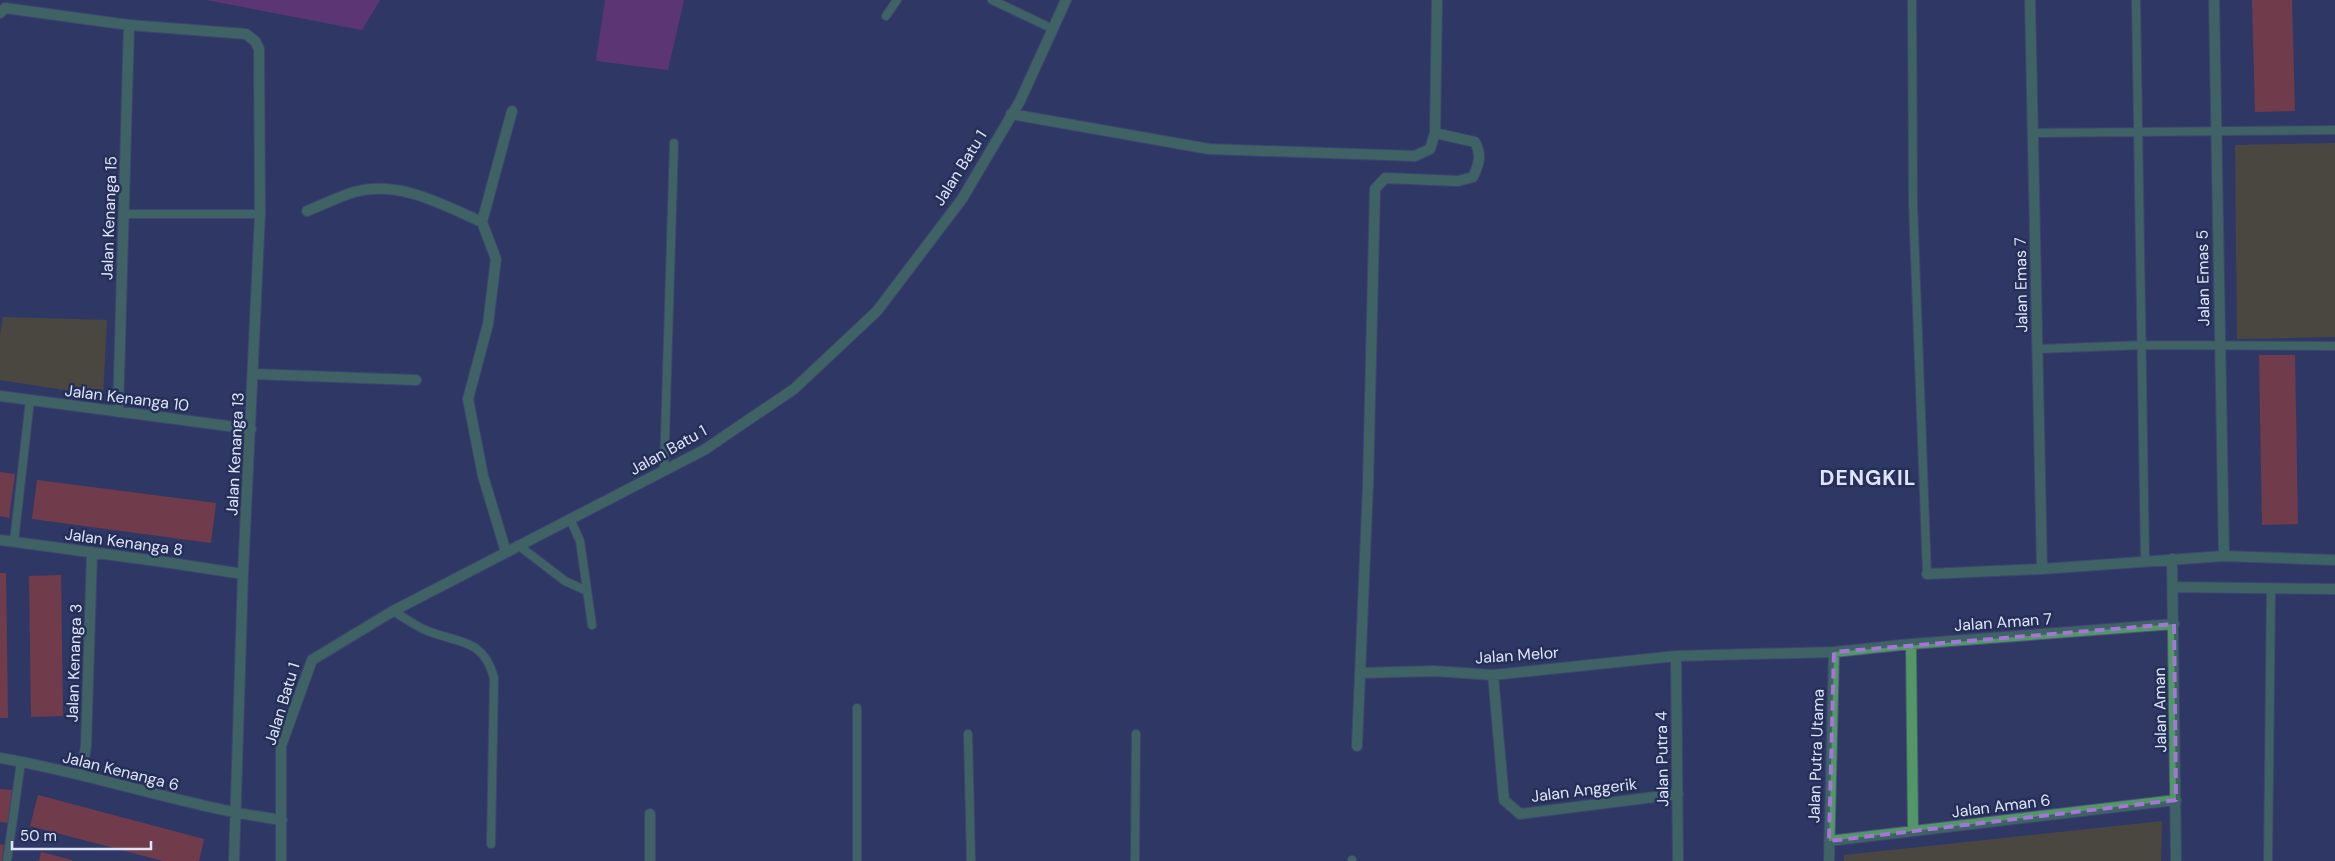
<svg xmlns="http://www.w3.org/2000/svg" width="2335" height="861" font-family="'DM Sans',sans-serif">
  <rect width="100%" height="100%" fill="#2f3964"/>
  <path fill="#6c5915" d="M2335 143V337L2237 339 2235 145Z
    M3 317 107 320 103 396 0 380V336Z
    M2162 821 2161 861H1844V855Z"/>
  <path fill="#93318a" d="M206 0H380L362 30Z
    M605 0H684L668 70 596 61Z"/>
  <path fill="#bf3f2a" d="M2252 0H2292L2295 111 2255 112Z
    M2259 355H2295L2298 524 2262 525Z
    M0 472 15 474 9 518 0 516Z
    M37 480 216 503 211 543 32 519Z
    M0 573H6L8 718H0Z
    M61 575 63 716 31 717 29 576Z
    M0 789 12 790 8 823 0 822Z
    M38 795 204 839 199 861H163L30 826Z
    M0 844 4 845 2 861H0Z
    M41 852 72 860V861H39Z"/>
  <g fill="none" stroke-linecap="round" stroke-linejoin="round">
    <g stroke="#4b557c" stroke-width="10">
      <path id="lane" d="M992 0 1053 29
        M1912 0 1913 204 1927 574
        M2136 0 2145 561
        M886 16 897 0
        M2032 133 2335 130
        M124 214H260
        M2037 349 2143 345 2335 346
        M664 470 674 143
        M570 519 580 541 592 625
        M14 542 30 400
        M518 545 565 581 587 591
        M393 611C403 617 413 624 423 629 456 644 483 636 494 678L491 844
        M857 708V861
        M968 734 971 861
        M1352 860V861
        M7 861 21 762
        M1135 861 1136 734
        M2268 861 2271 588"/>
    </g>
    <g stroke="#4b557c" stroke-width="12">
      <path id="street" d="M2030 0 2042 569
        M2214 0 2224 556
        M0 13 5 8 129 25 246 34 255 41 259 49 260 214 243 574 234 861
        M1011 114 1209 149 1415 156 1430 149 1435 133 1437 0
        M307 211C322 205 338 197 354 192 400 180 441 204 482 222
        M254 374 416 380
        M0 396 251 429
        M118 412 129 25
        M0 540 171 563 243 574
        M506 552 483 476 468 399 488 324 496 259 482 222 512 111
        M2172 559 2176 861
        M1927 574 2042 569 2224 556 2335 560
        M2173 587 2335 589
        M1911 644 1913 831
        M1676 656 1678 861
        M1360 673 1434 671 1493 675 1676 656 1834 652 1911 644 2174 624
        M1493 675 1504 800 1520 814 1678 794
        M1357 746 1368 485 1375 189 1385 178 1458 181 1473 177C1479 164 1482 155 1475 142L1435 133
        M0 758C95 774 186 807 282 820
        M81 775 86 746 92 552
        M1829 841 2176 800
        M281 861V746L312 660 393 611 704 450 794 389 877 311 962 199 1020 101 1066 0
        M650 861V814
        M1829 861 1834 652"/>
    </g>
    <use href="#lane" stroke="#529766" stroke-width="8"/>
    <use href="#street" stroke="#529766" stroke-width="10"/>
  </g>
  <path d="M0 0H2335V861H0ZM2174 624 2176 800 1829 841 1834 652Z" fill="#2f3964" fill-opacity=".55" fill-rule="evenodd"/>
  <path fill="none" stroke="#a376d7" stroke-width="4" stroke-dasharray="10 6" stroke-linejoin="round" d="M2174 624 2176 800 1829 841 1834 652Z"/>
  <g text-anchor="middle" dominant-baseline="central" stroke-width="5" stroke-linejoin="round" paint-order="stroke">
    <g font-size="16" fill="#dee5fa" stroke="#252f58">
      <text transform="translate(960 168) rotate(-58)">Jalan Batu 1</text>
      <text transform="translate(109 218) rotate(-88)">Jalan Kenanga 15</text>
      <text transform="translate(2203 278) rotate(-91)">Jalan Emas 5</text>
      <text transform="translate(2021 285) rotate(-91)">Jalan Emas 7</text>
      <text transform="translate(127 398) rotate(7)">Jalan Kenanga 10</text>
      <text transform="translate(668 450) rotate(-29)">Jalan Batu 1</text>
      <text transform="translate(235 454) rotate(-87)">Jalan Kenanga 13</text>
      <text transform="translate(124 542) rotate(8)">Jalan Kenanga 8</text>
      <text transform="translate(2003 622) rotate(-4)">Jalan Aman 7</text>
      <text transform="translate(1517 655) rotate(-4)">Jalan Melor</text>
      <text transform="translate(74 663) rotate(-88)">Jalan Kenanga 3</text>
      <text transform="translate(282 704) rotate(-73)">Jalan Batu 1</text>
      <text transform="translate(2160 710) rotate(-91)">Jalan Aman</text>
      <text transform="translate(1816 756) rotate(-88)">Jalan Putra Utama</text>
      <text transform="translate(1662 759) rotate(-91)">Jalan Putra 4</text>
      <text transform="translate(121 771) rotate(14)">Jalan Kenanga 6</text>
      <text transform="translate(1584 790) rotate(-7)">Jalan Anggerik</text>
      <text transform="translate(2001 806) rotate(-7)">Jalan Aman 6</text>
    </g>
    <g font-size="21" font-weight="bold" letter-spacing="1" fill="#dee5fa" stroke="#252f58">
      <text x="1868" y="478">DENGKIL</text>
    </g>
  </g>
  <path d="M12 841v8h139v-8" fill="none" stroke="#dee5fa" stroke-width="2.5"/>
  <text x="20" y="841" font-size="15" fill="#dee5fa" stroke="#252f58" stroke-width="4" paint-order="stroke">50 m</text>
</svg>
